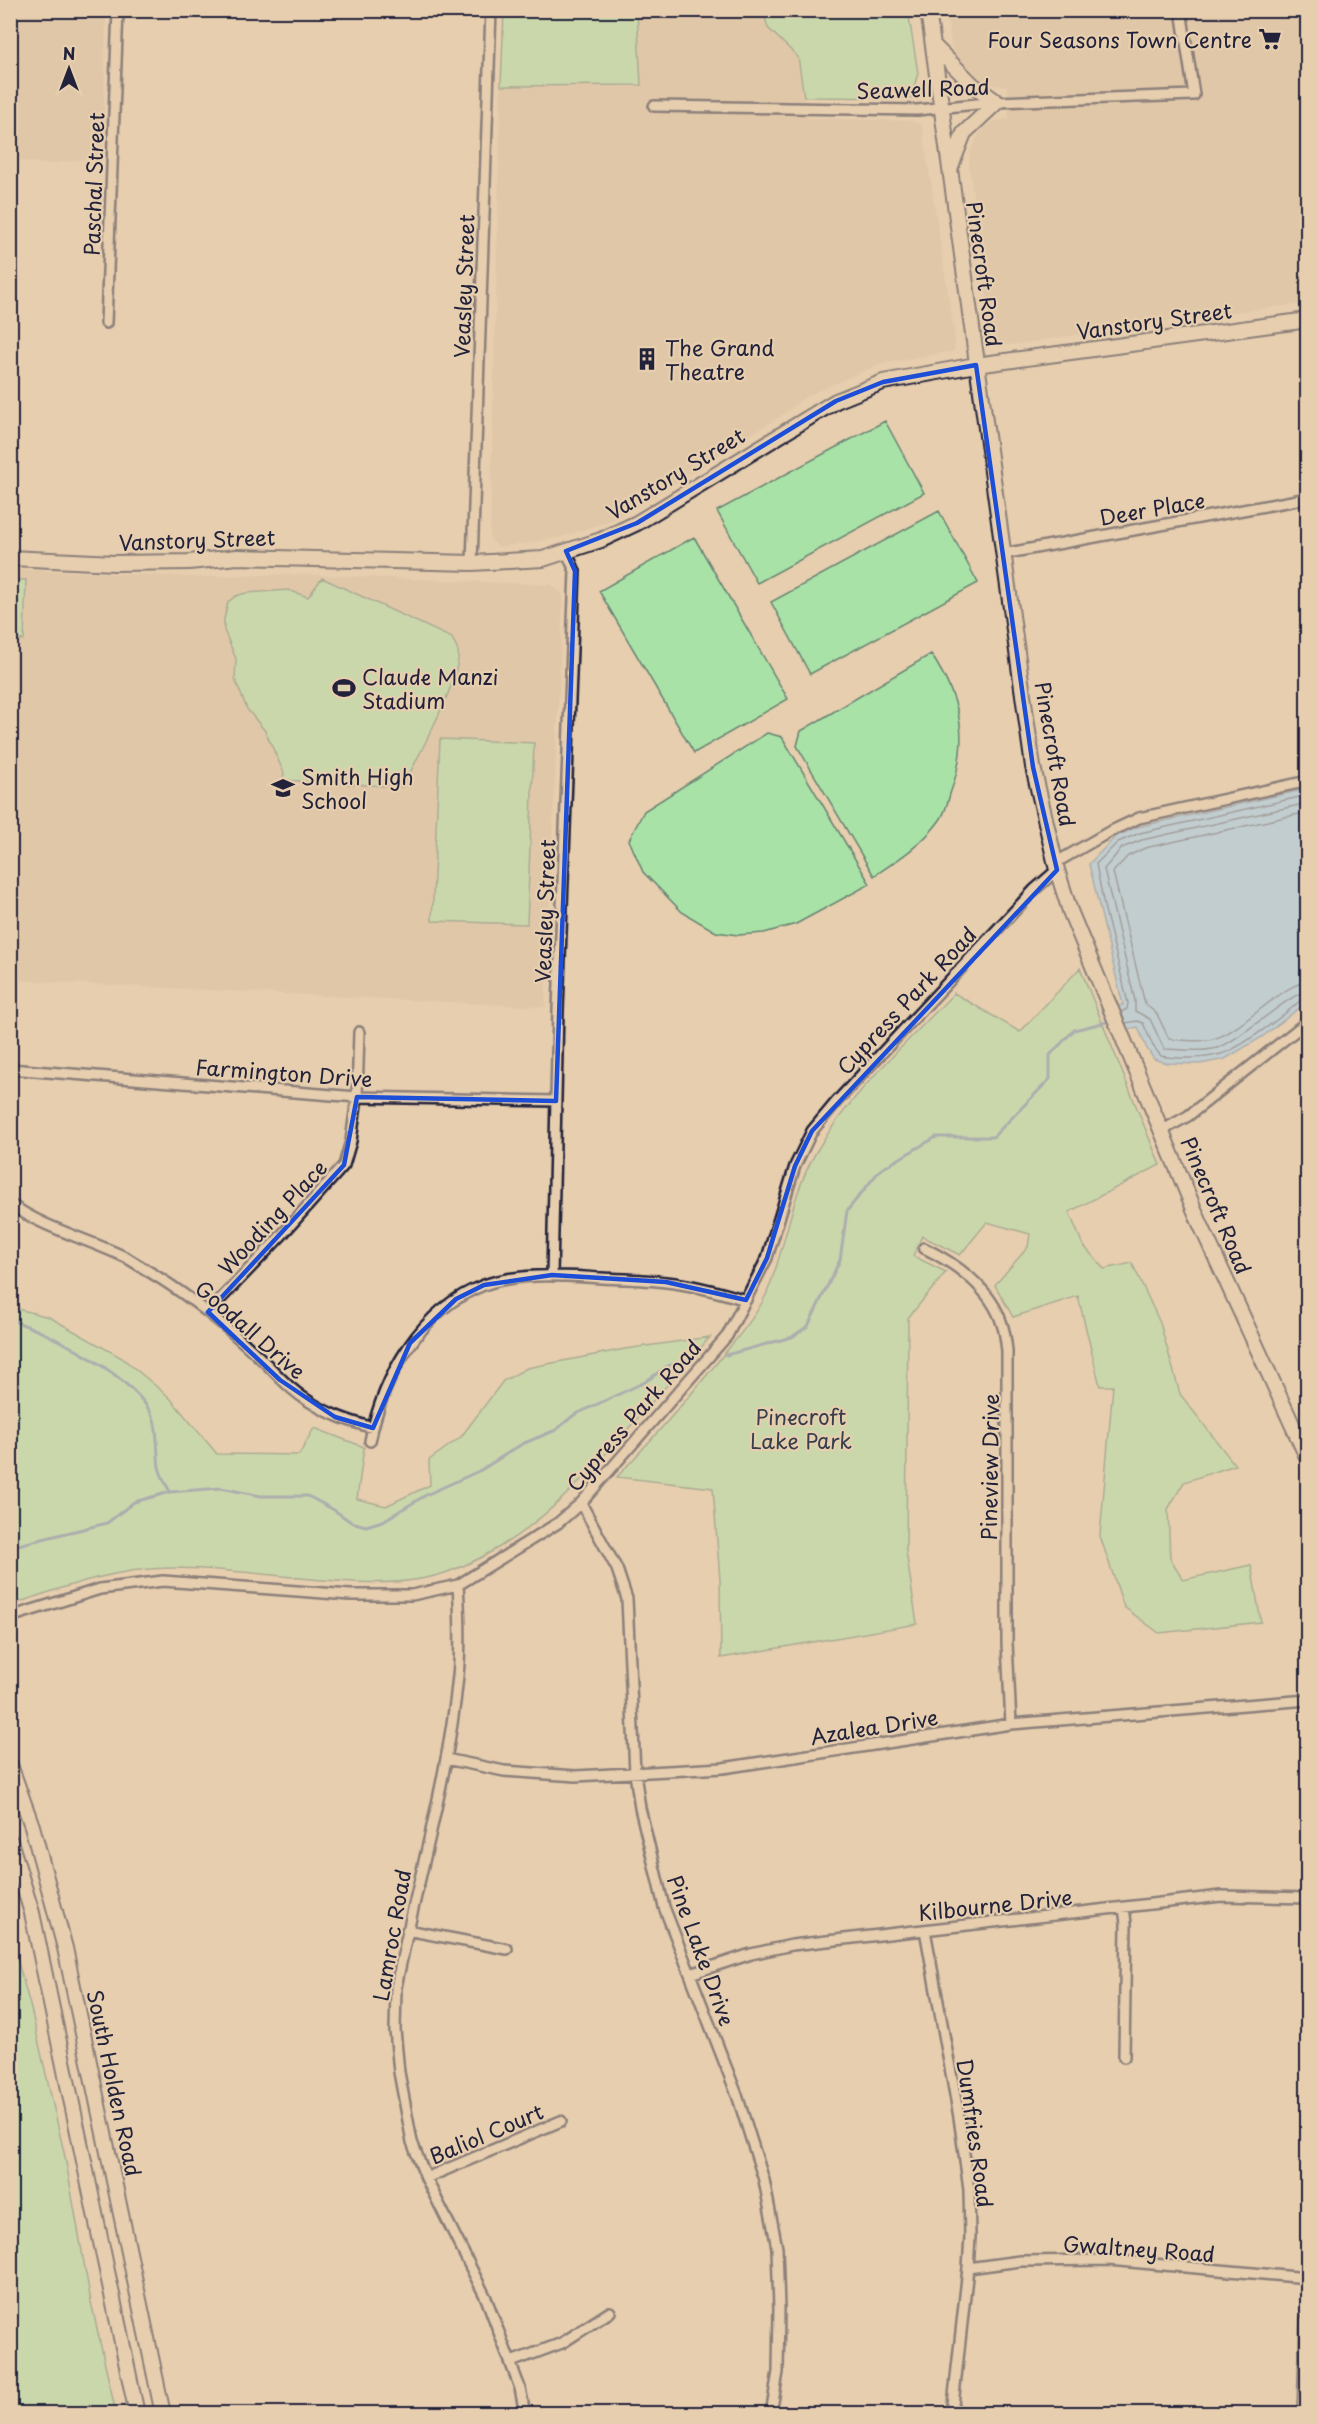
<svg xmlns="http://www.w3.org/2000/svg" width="1318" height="2424" font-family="'Playpen Sans',sans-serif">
  <rect width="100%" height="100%" fill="#e6ceae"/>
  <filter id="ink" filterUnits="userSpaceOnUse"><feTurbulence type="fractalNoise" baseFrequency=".0167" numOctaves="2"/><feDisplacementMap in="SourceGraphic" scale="12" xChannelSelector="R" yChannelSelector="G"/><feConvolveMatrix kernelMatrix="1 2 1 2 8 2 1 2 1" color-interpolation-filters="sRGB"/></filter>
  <g filter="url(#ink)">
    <path fill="#dabfa1" d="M10 11H106L103 157 49 164 11 160Z
      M637 11H763L768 28 798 57 808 118 913 121 922 125 955 338 954 351 879 364 805 397 785 413 669 487 612 520 559 538 498 547 490 539 501 86 640 85Z
      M946 11H1307V303L1186 318 1011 345H1001L996 341 993 336 969 166 970 152 980 131 991 122 1009 118 1007 86 994 85 982 80 958 59 952 49Z
      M10 569 197 577 291 574 552 585 563 595 545 1007 11 980Z"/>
    <path fill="#a9e2a7" stroke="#668271" stroke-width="1.5" d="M504 11H637L641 85 501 86Z
      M763 11H908L918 73 914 87 916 98 804 97 798 57 768 28Z
      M885 421 924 493 757 583 717 511Z
      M939 511 978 583 810 674 771 602Z
      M694 537 788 699 694 753 599 591Z
      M322 578 452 638C454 642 457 647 458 651 462 679 416 759 403 787L283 780 284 773 265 731 247 709 235 679 236 659 224 630V619L228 602 236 596 246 593 288 590 308 597Z
      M10 580H26L24 640 11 639Z
      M931 654C962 702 970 739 950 794 948 802 945 813 940 820 923 844 898 860 874 876L797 746 801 731Z
      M767 733 782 737 870 884 796 924 764 933 738 935 716 932 682 912 643 872 629 840 644 811Z
      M440 739 534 743 527 924 432 921Z
      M1080 968 1160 1165 1069 1212 1083 1245 1104 1269 1132 1263 1160 1323 1180 1394 1235 1465 1184 1482 1168 1509 1170 1559 1183 1580 1251 1565 1261 1622 1159 1633 1124 1607 1100 1536 1113 1386H1100L1078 1296 1013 1317 995 1285 1028 1247 1030 1234 987 1222 960 1255 922 1236 913 1256 946 1272 908 1318 906 1551 917 1624 721 1658 720 1580 713 1488 617 1477C654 1437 690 1397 724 1354 739 1336 756 1316 766 1295 786 1249 790 1197 815 1154 850 1093 906 1044 954 993L1020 1032Z
      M10 1307 49 1317 122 1358 169 1397 217 1454 299 1455 314 1428 364 1447 357 1499 386 1506 430 1485 429 1460 461 1437 503 1381 527 1368 625 1349 710 1337C683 1368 655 1398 628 1429 576 1488 521 1547 445 1573 405 1586 364 1583 323 1580 274 1576 223 1568 174 1568 117 1567 63 1587 11 1605Z
      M10 1933 31 2009 65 2157 91 2302 116 2413H11Z"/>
    <path fill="#97ccf5" stroke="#6888ab" stroke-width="1.5" d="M1307 789V1002L1262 1037 1225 1059 1200 1064 1166 1063 1154 1059 1147 1049 1138 1027 1112 1032 1101 1009 1123 1005 1089 864 1115 837 1137 827Z"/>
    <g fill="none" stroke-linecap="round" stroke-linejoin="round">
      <path stroke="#516685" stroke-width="1.5" d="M1308 803 1142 840 1122 848 1104 869 1135 1001V1011L1150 1019 1164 1049C1182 1049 1203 1053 1220 1047 1243 1038 1291 992 1308 991
        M1308 812 1145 848 1128 856 1113 872 1145 1004 1157 1014 1169 1039C1184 1040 1201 1043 1216 1038 1243 1030 1284 982 1308 982
        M1121 1012 1127 1009 1128 1003 1104 906 1096 864 1118 842 1140 833 1308 795
        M1126 1023 1137 1021 1143 1023 1153 1046 1161 1056C1177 1059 1205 1059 1221 1054 1240 1049 1287 1013 1302 999L1308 998"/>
      <path stroke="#6888ab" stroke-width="3" d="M10 1320C52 1333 135 1377 153 1417 158 1428 157 1453 159 1467 161 1476 166 1484 170 1492
        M726 1355 792 1337 808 1326 840 1260 847 1211 880 1170 936 1137H993L1050 1079V1055L1074 1030 1111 1021
        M10 1547 107 1523 134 1502 170 1492 221 1488 261 1496H308L334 1510 351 1522 366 1526 383 1521 426 1495 481 1470 522 1444 556 1430 574 1415 645 1382 666 1367 691 1358"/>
      <g stroke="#22223b" stroke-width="14">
        <path id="street" d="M654 106 917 110 997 102 1194 95 1181 10
          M106 323 118 10
          M1003 554 1308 498
          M472 563 491 10
          M1055 863 1109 832 1139 818 1308 781
          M10 1069 357 1097 556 1101
          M1163 1130 1188 1116 1308 1021
          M10 1204C45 1229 89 1239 127 1258 137 1264 148 1271 158 1277 193 1299 225 1325 255 1353 274 1370 288 1389 310 1402 330 1415 350 1421 373 1428
          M924 1248C955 1263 991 1288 1002 1324 1005 1332 1006 1342 1007 1351V1643L1011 1724
          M552 1275 558 1010 575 571 566 551
          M208 1312 280 1237 344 1165 351 1141 357 1097 359 1032
          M370 1441C383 1377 420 1309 484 1285 521 1272 563 1276 602 1278 623 1279 645 1279 666 1282 693 1285 720 1292 746 1300
          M581 1503 617 1569 627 1599 635 1773 640 1808 664 1907 737 2095 764 2180 777 2248 779 2308 778 2372 771 2414
          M458 1585C460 1615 461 1646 458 1676 448 1781 416 1884 396 1988L395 2030 399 2072 412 2142 426 2178 486 2298 520 2388 525 2414
          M10 1617 100 1589 163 1581 350 1595H412L458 1585 558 1523 581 1503 727 1336 767 1258 795 1166 812 1131 837 1101 1034 890 1057 870
          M446 1759 504 1771 576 1776 723 1768 1011 1724 1308 1700
          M1124 1908 1126 1923 1124 2057
          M407 1930 507 1949
          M925 1930 959 2117 969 2190 970 2237 968 2268 952 2414
          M690 1974 751 1954 792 1945 1221 1896 1308 1898
          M426 2178 561 2121
          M968 2268 1020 2261 1108 2260 1308 2278
          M511 2362 562 2343 610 2312"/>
      </g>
      <g stroke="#22223b" stroke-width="18">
        <path id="secondary" d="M928 10 1033 767 1057 870 1070 911 1199 1221 1308 1459
          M933 45 973 85 997 102 964 133 950 169
          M10 558 115 563 189 562 237 557 472 563 543 559 601 540 637 523 836 401 883 382 976 365 1308 320
          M10 1765 32 1826 65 1948 163 2414
          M10 1841 32 1913 137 2414
          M1305 2414 1308 2320"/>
      </g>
      <use href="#street" stroke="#e6ceae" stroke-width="9"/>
      <use href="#secondary" stroke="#e6ceae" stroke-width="14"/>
    </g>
  </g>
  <path d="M0 0H1318V2424H0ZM976 365 1033 767 1057 870 812 1131 795 1166 767 1258 746 1300 666 1282 552 1275 484 1285 456 1299 410 1343 373 1428 335 1417 280 1380 208 1312 344 1165 357 1097 556 1101 575 571 566 551 637 523 836 401 883 382Z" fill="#e6ceae" fill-opacity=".55" fill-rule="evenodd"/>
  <path fill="none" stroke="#1d4ed8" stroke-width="4.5" stroke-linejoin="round" d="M976 365 1033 767 1057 870 812 1131 795 1166 767 1258 746 1300 666 1282 552 1275 484 1285 456 1299 410 1343 373 1428 335 1417 280 1380 208 1312 344 1165 357 1097 556 1101 575 571 566 551 637 523 836 401 883 382Z"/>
  <defs>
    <g id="supermarket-bare" transform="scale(1.8)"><path d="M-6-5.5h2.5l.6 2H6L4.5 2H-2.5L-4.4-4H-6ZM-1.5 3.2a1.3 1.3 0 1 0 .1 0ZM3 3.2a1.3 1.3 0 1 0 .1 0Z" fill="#22223b" stroke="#e6ceae" stroke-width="2.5" paint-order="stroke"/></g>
    <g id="building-bare" transform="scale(1.8)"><path d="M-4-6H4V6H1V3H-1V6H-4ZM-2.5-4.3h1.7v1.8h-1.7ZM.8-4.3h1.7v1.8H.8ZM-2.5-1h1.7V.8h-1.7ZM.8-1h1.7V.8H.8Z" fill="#22223b" stroke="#e6ceae" stroke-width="2.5" paint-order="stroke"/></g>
    <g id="stadium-bare" transform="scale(1.8)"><path d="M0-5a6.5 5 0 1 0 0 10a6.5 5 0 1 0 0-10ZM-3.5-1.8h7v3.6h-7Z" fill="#22223b" stroke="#e6ceae" stroke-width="2.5" paint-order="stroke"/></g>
    <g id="school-bare" transform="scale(1.8)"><path d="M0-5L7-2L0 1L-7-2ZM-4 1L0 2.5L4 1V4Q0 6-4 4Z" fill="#22223b" stroke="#e6ceae" stroke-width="2.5" paint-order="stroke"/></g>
  </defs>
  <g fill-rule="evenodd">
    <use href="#supermarket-bare" x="1270" y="39"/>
    <use href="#building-bare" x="647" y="359"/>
    <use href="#stadium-bare" x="344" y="688"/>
    <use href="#school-bare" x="283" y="788"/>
  </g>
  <g text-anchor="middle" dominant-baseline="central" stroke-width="4.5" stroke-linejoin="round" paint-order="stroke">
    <g font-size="21" fill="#22223b" stroke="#e6ceae" text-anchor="start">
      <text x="1252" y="39" text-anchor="end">Four Seasons Town Centre</text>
      <text x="665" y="347">The Grand<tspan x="665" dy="24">Theatre</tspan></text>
      <text x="362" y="676">Claude Manzi<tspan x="362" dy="24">Stadium</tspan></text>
      <text x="301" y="776">Smith High<tspan x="301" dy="24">School</tspan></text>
    </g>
    <g font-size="21" fill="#22223b" stroke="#e6ceae">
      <text transform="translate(923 88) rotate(-2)">Seawell Road</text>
      <text transform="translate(93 184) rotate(-88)">Paschal Street</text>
      <text transform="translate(985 274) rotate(82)">Pinecroft Road</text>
      <text transform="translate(463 286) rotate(-88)">Veasley Street</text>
      <text transform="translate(1154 320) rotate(-8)">Vanstory Street</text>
      <text transform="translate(675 473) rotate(-31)">Vanstory Street</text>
      <text transform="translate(1152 508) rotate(-10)">Deer Place</text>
      <text transform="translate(197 539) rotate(-2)">Vanstory Street</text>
      <text transform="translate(1056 754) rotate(80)">Pinecroft Road</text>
      <text transform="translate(544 911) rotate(-88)">Veasley Street</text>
      <text transform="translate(906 1000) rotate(-47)">Cypress Park Road</text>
      <text transform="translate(284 1072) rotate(4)">Farmington Drive</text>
      <text transform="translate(1217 1205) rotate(67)">Pinecroft Road</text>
      <text transform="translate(272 1217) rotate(-47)">Wooding Place</text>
      <text transform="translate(251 1329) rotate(41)">Goodall Drive</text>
      <text transform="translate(633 1415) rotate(-49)">Cypress Park Road</text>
      <text transform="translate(989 1467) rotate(-89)">Pineview Drive</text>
      <text transform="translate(874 1726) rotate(-9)">Azalea Drive</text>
      <text transform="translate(995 1904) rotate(-6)">Kilbourne Drive</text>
      <text transform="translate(391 1935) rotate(-80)">Lamroc Road</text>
      <text transform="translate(702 1950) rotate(70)">Pine Lake Drive</text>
      <text transform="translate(115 2083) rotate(78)">South Holden Road</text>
      <text transform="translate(486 2133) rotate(-23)">Baliol Court</text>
      <text transform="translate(976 2133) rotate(82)">Dumfries Road</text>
      <text transform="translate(1139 2248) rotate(4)">Gwaltney Road</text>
    </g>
    <g font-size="21" fill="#363f4b" stroke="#e6ceae">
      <text x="801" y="1416">Pinecroft<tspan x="801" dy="24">Lake Park</tspan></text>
    </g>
  </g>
  <rect width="1318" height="2424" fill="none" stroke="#e6ceae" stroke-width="36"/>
  <rect x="18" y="18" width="1282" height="2388" fill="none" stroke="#22223b" stroke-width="2" filter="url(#ink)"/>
  <g transform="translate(69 69)" stroke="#e6ceae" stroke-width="4.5" paint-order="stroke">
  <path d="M0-4.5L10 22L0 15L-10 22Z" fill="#22223b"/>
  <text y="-9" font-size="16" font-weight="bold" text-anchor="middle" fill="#22223b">N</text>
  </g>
</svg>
